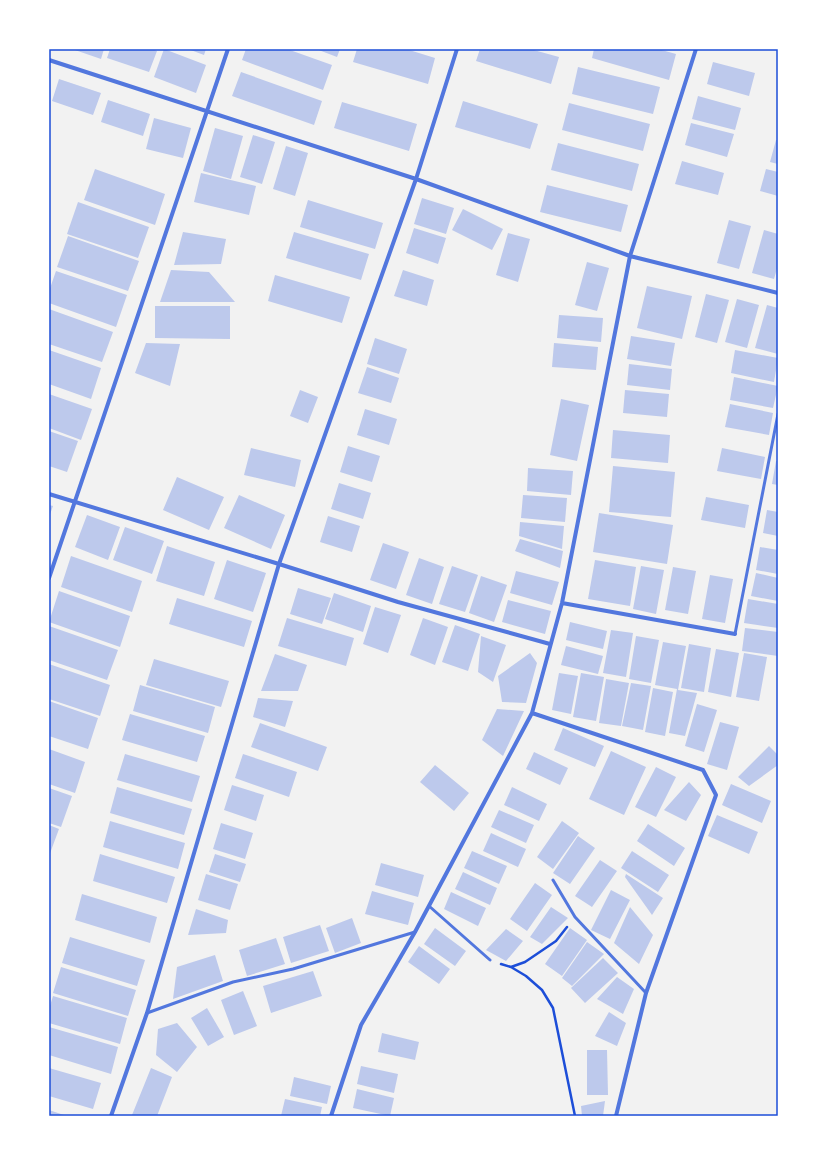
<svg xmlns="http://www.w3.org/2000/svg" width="827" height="1165" font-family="'PT Sans',sans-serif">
  <rect width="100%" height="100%" fill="#f2f2f2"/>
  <path fill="#bdc9ec" d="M72 49H104L101 59Z
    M110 49H152L157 51 149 72 107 58Z
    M164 49 206 65 196 93 154 77Z
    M188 49H206L204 55Z
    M246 49H287L332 65 323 90 242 60Z
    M316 49H340L337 57Z
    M357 49H406L435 58 428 84 353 62Z
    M480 49H530L559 57 551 84 476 61Z
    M594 49H658L676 54 669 80 592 58Z
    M713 62 755 73 749 96 707 84Z
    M578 67 660 87 653 114 572 94Z
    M241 72 322 101 314 125 232 96Z
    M59 79 101 93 93 115 52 101Z
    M698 96 741 108 735 130 692 119Z
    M108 100 150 114 143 136 101 122Z
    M463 101 538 124 530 149 455 127Z
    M342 102 417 124 409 151 334 128Z
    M569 103 650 124 643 151 562 130Z
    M154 118 191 128 183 158 146 149Z
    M691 123 734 134 727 157 685 145Z
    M215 128 243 136 231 179 203 171Z
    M253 135 275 142 262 184 240 177Z
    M776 140H778V164L770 162Z
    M558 143 639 164 632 191 551 170Z
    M286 146 308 153 295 196 273 189Z
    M682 161 724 173 718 195 675 184Z
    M95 169 165 194 155 225 84 200Z
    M766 169 778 172V196L760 191Z
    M201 173 256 186 249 215 194 202Z
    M547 185 628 205 621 232 540 212Z
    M422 198 454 208 446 234 414 224Z
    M308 200 383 223 375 249 300 227Z
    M78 202 149 227 138 258 67 234Z
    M463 209 503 229 492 250 452 230Z
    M729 220 751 226 739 269 717 263Z
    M414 228 446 238 438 264 406 253Z
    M764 230 778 234V265L774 279 752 273Z
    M183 232 226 239 221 264 174 265Z
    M294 232 369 254 361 280 286 258Z
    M508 233 530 239 518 282 496 275Z
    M68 236 139 261 128 291 57 267Z
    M587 262 609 268 597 311 575 305Z
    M171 270 209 272 235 302H160Z
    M403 270 434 280 427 306 394 296Z
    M56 271 127 295 116 327 49 303V291Z
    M275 275 350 297 342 323 268 301Z
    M647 286 692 296 682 339 637 328Z
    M706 294 729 300 717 343 695 337Z
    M737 299 759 305 747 348 725 342Z
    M767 305 778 308V354L755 348Z
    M155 306H230V339L155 338Z
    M49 309 113 332 102 362 49 344Z
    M559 315 603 318 601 342 557 338Z
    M631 336 675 343 671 366 627 359Z
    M375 338 407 349 399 374 367 364Z
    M146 343 180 344 170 386 135 373Z
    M554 343 598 347 596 370 552 367Z
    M49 350 101 368 91 399 49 384Z
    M735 350 778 358 774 382 731 373Z
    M629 364 672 369 670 390 627 385Z
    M367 367 399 378 391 403 358 393Z
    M734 377 778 386 773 408 730 400Z
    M300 390 318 397 308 423 290 416Z
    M625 390 669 394 667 417 623 413Z
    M49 394 92 409 81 440 49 428Z
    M561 399 589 405 577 461 550 455Z
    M730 404 773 413 769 435 725 427Z
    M365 409 397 419 389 445 357 435Z
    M613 430 670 435 668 463 611 458Z
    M49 431 78 441 67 472 49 466Z
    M348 446 380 456 372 482 340 472Z
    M251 448 301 460 295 487 244 475Z
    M722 448 765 457 761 479 717 471Z
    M776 461H778V485L772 484Z
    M613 466 675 472 671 517 609 512Z
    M528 468 573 471 571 495 527 491Z
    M177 477 224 497 209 530 163 510Z
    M339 483 371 493 363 519 331 509Z
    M239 495 285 515 271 549 224 528Z
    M523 495 567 498 565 522 521 518Z
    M706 497 749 505 745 528 701 520Z
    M49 505 53 506 49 517Z
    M767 510 778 512V536L763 533Z
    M599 513 673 525 667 564 593 552Z
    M87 515 120 527 108 560 75 547Z
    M328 516 360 526 352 552 320 542Z
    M520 522 564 526 562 549 519 536Z
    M125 527 164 541 152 574 113 560Z
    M520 539 563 551 560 568 515 551Z
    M383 543 409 552 396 589 370 580Z
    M167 546 215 562 204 596 156 581Z
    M760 547 778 550V574L756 570Z
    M71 556 142 581 132 612 61 587Z
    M419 558 444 567 432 604 406 595Z
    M227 560 266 573 253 612 214 599Z
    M595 560 636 567 630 606 588 599Z
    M452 566 478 575 465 612 439 604Z
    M641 566 664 570 656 614 633 609Z
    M673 567 696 571 688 614 665 610Z
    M516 571 559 582 552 605 510 593Z
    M756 573 778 578V601L751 596Z
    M710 575 733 579 725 623 702 619Z
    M481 576 507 585 494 622 469 613Z
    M298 588 331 598 322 624 290 614Z
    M59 591 130 616 120 647 49 622Z
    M334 593 371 606 363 632 325 619Z
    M177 598 252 621 244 647 169 624Z
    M748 599 778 604V628L744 623Z
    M508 600 551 611 545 634 502 622Z
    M375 607 401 615 388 653 363 644Z
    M287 618 354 638 346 666 278 646Z
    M423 618 448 627 435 665 410 655Z
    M570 622 607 631 603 649 566 640Z
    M455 625 480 634 468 671 442 662Z
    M49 626 118 650 107 680 49 660Z
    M745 628 778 632V656L742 651Z
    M611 630 633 633 626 677 603 673Z
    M481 636 506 645 493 682 478 672Z
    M636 636 659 640 651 683 629 679Z
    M663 642 686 646 678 690 697 693 685 736 669 733 677 689 655 685Z
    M689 644 711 648 704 692 681 688Z
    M566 646 603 656 598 674 561 665Z
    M716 649 739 653 731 697 708 692Z
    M530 653 537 663 526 703 502 702 498 676Z
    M744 653 767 657 759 701 736 697Z
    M275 654 307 665 298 691H261Z
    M154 659 229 681 221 707 146 685Z
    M49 664 110 685 100 716 49 699Z
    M559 673 578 676 571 714 552 710Z
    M581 673 604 677 596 721 573 717Z
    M606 679 629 683 621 726 599 723Z
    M631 683 651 686 643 730 622 726Z
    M140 685 215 707 208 733 133 711Z
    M653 688 673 692 665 736 645 732Z
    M258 698 293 701 285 727 253 717Z
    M49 701 98 718 88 749 49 736Z
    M697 704 717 710 704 752 685 746Z
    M497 709 524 711 503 756 482 740Z
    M130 714 205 736 197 762 122 740Z
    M720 722 739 727 727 770 707 764Z
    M260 723 327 747 318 771 251 747Z
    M563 728 604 746 595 767 554 750Z
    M769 746 778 755V765L749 786 738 777Z
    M49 749 85 762 75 793 49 784Z
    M611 751 646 767 624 815 589 799Z
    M534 752 568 768 560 785 526 769Z
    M125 754 200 776 192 802 117 780Z
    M243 754 297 772 289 797 235 778Z
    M435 765 469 793 454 811 420 782Z
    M656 767 676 777 656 817 635 807Z
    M689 782 701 795 686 821 664 810Z
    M731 784 771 801 762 823 722 805Z
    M232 785 264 795 256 821 224 810Z
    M117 787 192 809 184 835 110 813Z
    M512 787 547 804 539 821 504 805Z
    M49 788 72 796 61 827 49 823Z
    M499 810 534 825 526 843 491 827Z
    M717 815 758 832 749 854 708 836Z
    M110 821 185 843 178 869 103 847Z
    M562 821 579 833 553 869 537 857Z
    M221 823 253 833 245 859 213 849Z
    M648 824 685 848 674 866 637 841Z
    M49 825 59 829 49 856Z
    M491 833 526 849 518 867 483 851Z
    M578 836 595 848 570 884 553 873Z
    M472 851 507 866 499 884 464 868Z
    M632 851 669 875 658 892 621 868Z
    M100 854 175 877 167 903 93 881Z
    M215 854 246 864 240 882 209 872Z
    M600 860 617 871 592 907 575 896Z
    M381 863 424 875 418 897 375 885Z
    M463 872 497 888 490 905 455 889Z
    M206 874 238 884 230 910 198 900Z
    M626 874 663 898 652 915 625 877Z
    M535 883 552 895 527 931 510 919Z
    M611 890 630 900 610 939 591 930Z
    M372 891 414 903 408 925 365 914Z
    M451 892 486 908 478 926 444 909Z
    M82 894 157 917 150 943 75 920Z
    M551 907 568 918 542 944 530 937Z
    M630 907 653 935 639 964 614 943Z
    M196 909 228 920 226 933 188 935Z
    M352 918 361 943 335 953 326 928Z
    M320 925 329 951 291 963 283 937Z
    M435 928 466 951 455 966 424 944Z
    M570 928 587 940 562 976 545 964Z
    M506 929 523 941 506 961 486 950Z
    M70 937 145 960 137 986 62 963Z
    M276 938 285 964 247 976 239 950Z
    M587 942 604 954 572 986 562 978Z
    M419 946 450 969 439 984 408 962Z
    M215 955 223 981 173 999 177 967Z
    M603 958 618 973 585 1003 571 988Z
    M61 967 136 990 128 1016 53 993Z
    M313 971 322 996 271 1013 263 986Z
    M617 977 634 989 623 1014 597 999Z
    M243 991 257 1026 234 1035 221 1000Z
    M53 996 127 1018 120 1044 49 1023V1009Z
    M207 1008 224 1037 208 1046 191 1018Z
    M609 1012 626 1023 617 1046 595 1036Z
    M177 1023 197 1047 177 1072 156 1055 158 1029Z
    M49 1027 118 1047 111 1074 49 1055Z
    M382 1033 419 1042 415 1060 378 1052Z
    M587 1050H607L608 1095H587Z
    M361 1066 398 1074 394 1093 357 1084Z
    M49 1068 101 1083 93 1109 49 1096Z
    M151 1068 172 1077 157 1116H135L132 1115Z
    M294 1077 331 1086 327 1104 290 1096Z
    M357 1089 394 1098 390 1116 353 1108Z
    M285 1099 322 1107 320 1116H281Z
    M605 1101 603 1116H582L581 1106Z
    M49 1110 67 1116H49Z"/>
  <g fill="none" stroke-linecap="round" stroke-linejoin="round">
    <path stroke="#1d4ed8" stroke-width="2.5" d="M501 964 511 967 525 962 556 941 567 927
      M511 967 526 976 542 990 553 1008 575 1116"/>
    <path stroke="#5277de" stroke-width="3" d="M735 634 778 414
      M553 880 575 917 646 993
      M429 906 490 960
      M147 1013 233 982 293 969 415 932"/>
    <path stroke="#5277de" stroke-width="4" d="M49 60 416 179 630 256 778 293
      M49 494 279 564 398 602 550 644
      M49 578 228 49
      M562 603 735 634
      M532 713 703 770 716 795 646 993 616 1116
      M111 1116 147 1013 279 564 416 179 457 49
      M331 1116 361 1025 415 932 532 713 562 603 630 256 696 49"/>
  </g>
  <rect width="827" height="1165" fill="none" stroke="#ffffff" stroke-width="100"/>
  <rect x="50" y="50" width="727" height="1065" fill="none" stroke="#1d4ed8" stroke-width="1.5"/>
</svg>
